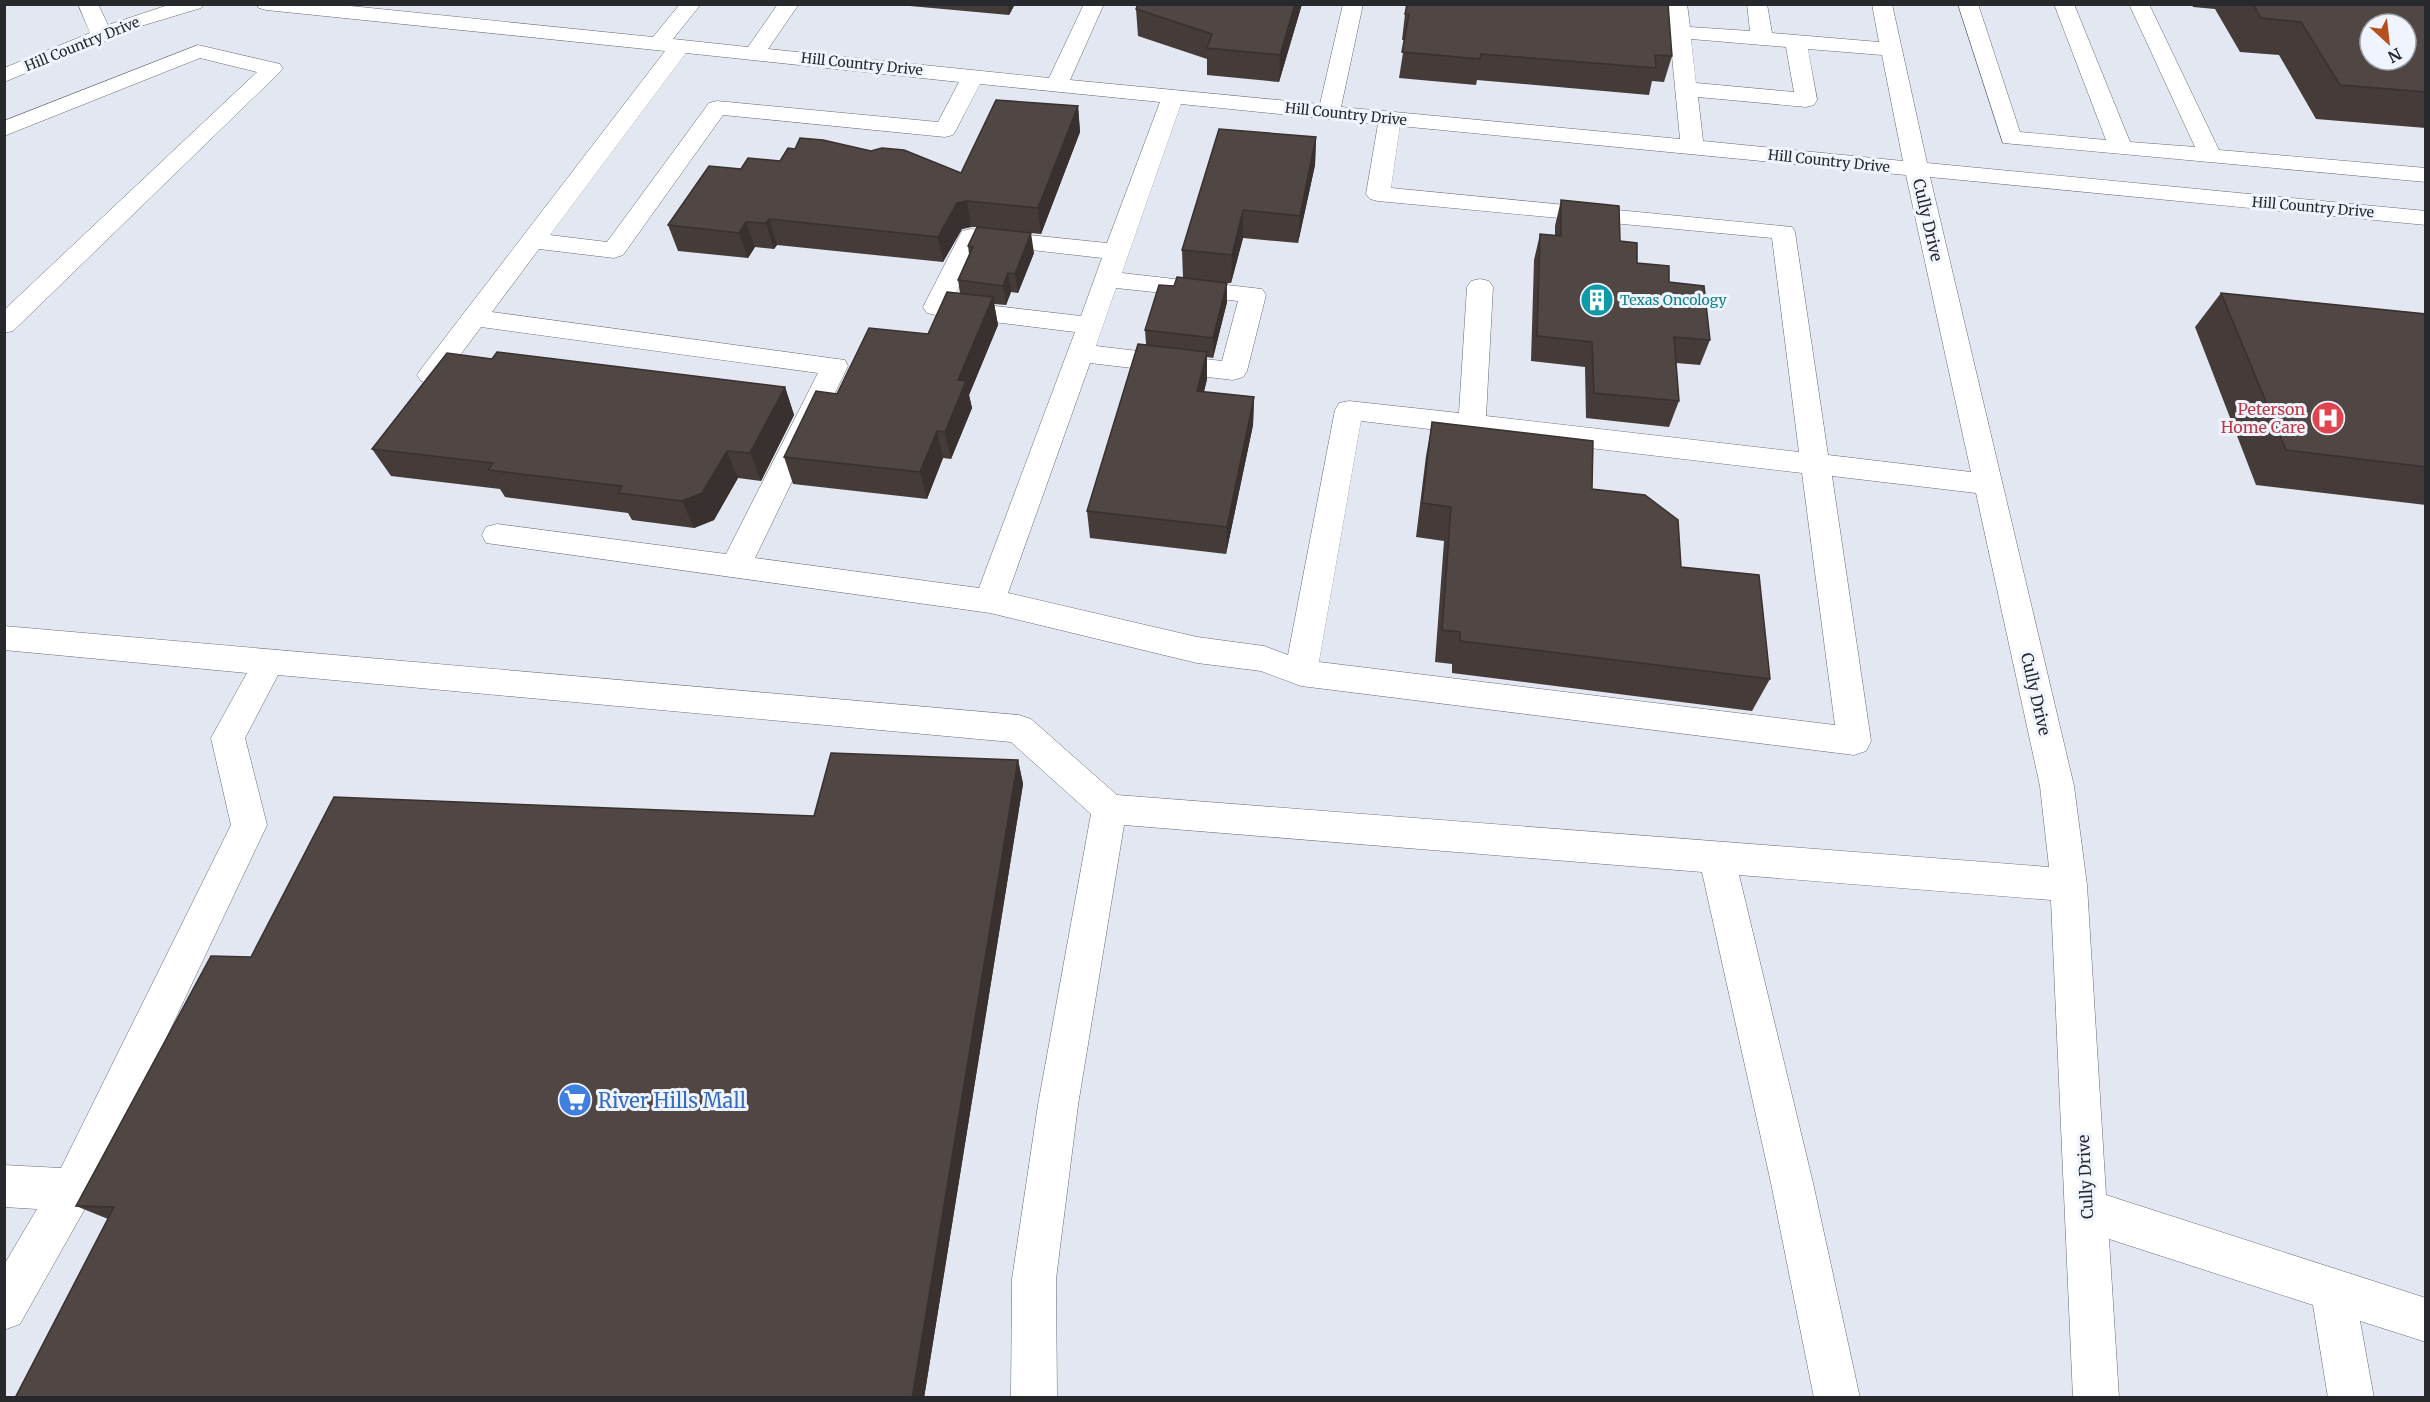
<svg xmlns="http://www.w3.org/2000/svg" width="2430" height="1402" font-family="Merriweather,serif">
  <rect width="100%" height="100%" fill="#e3e7f1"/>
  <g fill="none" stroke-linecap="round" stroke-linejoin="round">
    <g stroke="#676a73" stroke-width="1">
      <path id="minor" d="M78 4H98L108 25 171 4H204L201 8 141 26 4 82V68L90 33Z
        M256 4H331L653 37 680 4H701L673 39 748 47 778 4H799L768 49 1049 78 1084 4H1104L1070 80 1320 104 1343 4H1363L1341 107 1680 139 1667 4H1687L1690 27 1750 31 1747 4H1767L1772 33 1879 42 1872 4H1892L1927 163 2426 211V225L1930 177 2074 786 2087 885 2106 1195 2426 1298V1342L2360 1321 2374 1398H2328L2313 1305 2109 1239 2119 1398H2073L2051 900 1739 875 1813 1183 1860 1398H1814L1771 1183 1702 872 1124 825 1078 1105 1056 1279 1057 1398H1011L1012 1279 1038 1105 1091 814 1011 742 278 675 245 738 267 825 87 1205 20 1324 4 1330V1265L37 1209 4 1207V1165L61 1168 231 825 211 738 247 673 4 650V626L1019 715 1031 719 1117 795 2049 867 2040 786 1976 493 1832 476 1871 741 1866 751 1854 755 1301 686 1261 671 1197 663 990 613 486 543 482 535 486 527 497 524 726 554 818 373 481 327 441 381 431 384 421 381 417 375 421 369 665 51 266 10 259 8ZM1691 39 1786 47 1794 92 1696 83ZM1808 49 1882 55 1903 161 1703 141 1698 97 1806 107 1814 105 1817 100ZM686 53 959 82 938 122 717 101 709 103 607 242 550 235ZM980 84 1160 102 1107 243 971 229 962 231 923 307 927 313 936 315 1075 332 979 588 755 558 848 366 845 360 492 312 539 249 614 258 623 255 723 115 945 137 953 135 956 130ZM1181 104 1378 124 1366 194 1370 199 1378 201 1772 238 1799 452 1486 416 1493 287 1489 281 1480 279 1471 281 1467 287 1459 413 1349 401 1339 403 1335 410 1288 655 1264 646 1197 637 1008 593 1090 363 1233 380 1243 377 1247 371 1266 295 1262 289 1122 273ZM1400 126 1906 175 1971 472 1828 455 1795 232 1792 227 1391 188ZM979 244 1102 258 1081 316 952 301ZM1116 288 1238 301 1222 361 1096 346ZM1361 421 1802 473 1835 725 1319 662Z
        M1958 4H1978L2020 132 2106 140 2054 4H2074L2130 142 2195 147 2129 4H2149L2219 150 2426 168V182L2003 143Z
        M198 45 280 64 283 69 13 331 4 333V310L257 72 200 58 4 136V121Z"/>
    </g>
    <use href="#minor" fill="#fff" fill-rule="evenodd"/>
  </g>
  <path fill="#453c3a" d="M888 4H1015L1009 15Z
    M1302 4 1279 82 1207 75V59L1138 36 1136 9Z
    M2192 4H2426V128L2316 119 2279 55 2240 52 2215 9 2193 7Z
    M1405 14 1672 56 1664 82 1652 81 1649 95 1477 80 1476 85 1399 78 1405 40H1402Z
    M1078 106 1080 132 1041 234 1010 231 1034 253 1018 293 1011 292 1006 305 994 304 998 325 969 395 972 408 951 459 943 458 927 499 793 484 784 457 837 394 928 334 960 293 958 280 969 254 968 246 977 227H971L962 229 943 262 777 245 774 249 755 247 748 258 678 251 668 225 741 169 780 161 795 149 961 173Z
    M1316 137 1315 165 1298 243 1243 238 1231 283H1227V302L1213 358 1207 357V379L1204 392 1254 397 1253 425 1226 554 1090 538 1087 511 1146 344 1145 330 1174 286 1183 278 1182 250Z
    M1561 200 1620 241 1637 263 1669 282 1710 340 1700 365 1676 363 1679 401 1669 427 1586 418 1585 367 1531 361 1534 260 1540 234 1555 235V226Z
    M2221 293 2426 314V505L2256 485 2195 327Z
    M492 359 785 387 794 415 761 481 738 478 714 520 694 528 632 520 628 513 505 497 500 489 391 476 372 449Z
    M1432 422 1592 489 1681 567 1770 679 1752 711 1452 673V664L1435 662 1444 541 1416 537 1426 456Z
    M1018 760 1023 784 924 1398H15L108 1219 76 1206 251 957 814 816Z"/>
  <path fill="#38312f" d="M1008 4H1015L1009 15Z
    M1295 4H1302L1279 82 1280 55Z
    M1078 106 1080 132 1041 234 1038 208Z
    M1316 137 1315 165 1298 243 1300 216Z
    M967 201 971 227 962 229 943 262 938 237 957 203Z
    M1243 210V238L1231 283 1232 255Z
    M769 219 777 245 774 249 766 223Z
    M746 222 755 247 748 258 739 233Z
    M1031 233 1034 253 1018 293 1015 274Z
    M1008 273 1011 292 1006 305 1003 286Z
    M1227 283V302L1213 358V338Z
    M993 297 998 325 969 395 972 408 951 459 945 432 958 380Z
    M1207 352V379L1197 419V391Z
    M785 387 794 415 761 481 750 453Z
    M1254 397 1253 425 1226 554 1227 527Z
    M937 431 943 458 927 499 920 472Z
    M727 451 738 478 714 520 694 528 682 501Z
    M1018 760 1023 784 924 1398H912Z"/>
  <path fill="#504643" stroke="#38312f" stroke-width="1.5" fill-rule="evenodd" d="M1138 4H1295L1280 55 1207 48 1212 34 1136 9Z
    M1407 4H1668L1672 56 1655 55 1656 68 1481 54 1480 59 1402 52 1409 14H1405Z
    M2253 4H2426V92L2340 85 2301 22 2261 18ZM2370 24H2406V60H2370Z
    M996 100 1078 106 1038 208 967 201 957 203 938 237 769 219 766 223 746 222 739 233 668 225 709 166 741 169 748 158 780 161 788 148 795 149 800 138 823 140 871 151 882 148 904 150 961 173Z
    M1219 129 1316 137 1300 216 1243 210 1232 255 1182 250Z
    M1561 200 1619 206 1620 241 1637 243V263L1669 266V282L1704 286 1710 340 1674 337 1679 401 1594 393 1592 342 1537 336 1540 234 1561 236Z
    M977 227 1031 233 1015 274 1008 273 1003 286 958 280 973 247 968 246Z
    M1177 277 1227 283 1213 338 1145 330 1159 285 1174 286Z
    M947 292 993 297 958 380 966 381 945 432 937 431 920 472 784 457 816 391 837 394 869 328 928 334Z
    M2221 293 2426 314V467L2286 450Z
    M1138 344 1207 352 1197 391 1254 397 1227 527 1087 511Z
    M497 352 785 387 750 453 727 451 702 493 682 501 618 493 622 486 488 470 493 463 372 449 447 353 492 359Z
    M1432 422 1593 441 1592 489 1645 495 1678 520 1681 567 1759 575 1770 679 1460 641V632L1442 630 1451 507 1422 503Z
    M831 753 1018 760 912 1398H15L114 1207 76 1206 211 956 251 957 334 797 814 816Z"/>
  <defs>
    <g id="building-disc" transform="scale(1.725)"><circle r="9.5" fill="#0f9aa8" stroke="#f0f4fe"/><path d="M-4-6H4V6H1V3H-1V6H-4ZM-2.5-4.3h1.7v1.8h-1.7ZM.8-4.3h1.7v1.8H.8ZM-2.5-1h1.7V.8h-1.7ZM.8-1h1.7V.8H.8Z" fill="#fff"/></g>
    <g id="hospital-disc" transform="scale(1.725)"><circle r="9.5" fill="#e0444e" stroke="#f0f4fe"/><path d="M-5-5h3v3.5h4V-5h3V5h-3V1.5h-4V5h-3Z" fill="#fff"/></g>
    <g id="supermarket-disc" transform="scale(1.725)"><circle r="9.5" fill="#3f7fe0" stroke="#f0f4fe"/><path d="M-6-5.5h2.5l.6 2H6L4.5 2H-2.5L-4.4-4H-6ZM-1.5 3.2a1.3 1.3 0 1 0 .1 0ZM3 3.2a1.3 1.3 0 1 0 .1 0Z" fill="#fff"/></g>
  </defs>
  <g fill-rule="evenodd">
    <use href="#building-disc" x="1597" y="300"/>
    <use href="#hospital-disc" x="2328" y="418"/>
    <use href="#supermarket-disc" x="575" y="1100"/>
  </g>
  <g text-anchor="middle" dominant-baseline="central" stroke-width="6" stroke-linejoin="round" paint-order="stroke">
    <g font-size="14" fill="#27292d" stroke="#f0f4fe">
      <text transform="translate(82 44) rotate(-22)">Hill Country Drive</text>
      <text transform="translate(862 64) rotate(6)">Hill Country Drive</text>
      <text transform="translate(1346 114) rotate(6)">Hill Country Drive</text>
      <text transform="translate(1829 161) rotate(6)">Hill Country Drive</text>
      <text transform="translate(2313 207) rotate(5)">Hill Country Drive</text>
    </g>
    <g font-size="14" fill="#0d838f" stroke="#f0f4fe" text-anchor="start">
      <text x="1620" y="300">Texas Oncology</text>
    </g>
    <g font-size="16" fill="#27292d" stroke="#f0f4fe">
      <text transform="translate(1928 220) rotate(77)">Cully Drive</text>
      <text transform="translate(2036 694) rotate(77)">Cully Drive</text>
      <text transform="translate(2085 1177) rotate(-93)">Cully Drive</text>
    </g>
    <g font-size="16" fill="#be3a42" stroke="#f0f4fe" text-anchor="end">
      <text x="2305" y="409">Peterson<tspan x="2305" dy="18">Home Care</tspan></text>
    </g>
    <g font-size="20" fill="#366cbe" stroke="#f0f4fe" text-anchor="start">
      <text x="598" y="1100">River Hills Mall</text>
    </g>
  </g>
  <rect width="2430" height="1402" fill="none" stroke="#27292d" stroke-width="12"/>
  <g transform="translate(2388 42) rotate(153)"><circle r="28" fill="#f0f4fe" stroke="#a0a3aa" stroke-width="1.5"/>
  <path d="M0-4.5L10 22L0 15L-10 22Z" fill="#b5511f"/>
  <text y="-9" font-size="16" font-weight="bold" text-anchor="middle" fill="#27292d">N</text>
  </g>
</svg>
